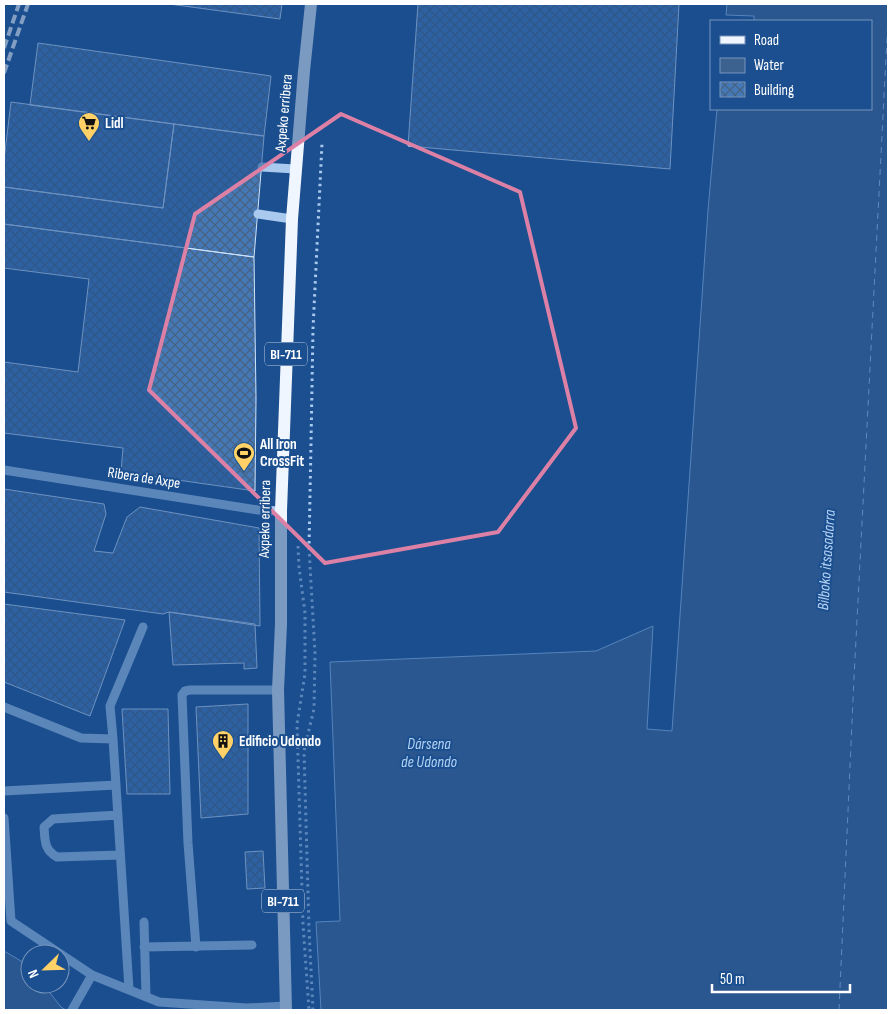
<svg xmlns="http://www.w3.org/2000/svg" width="892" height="1014" font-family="'Sofia Sans Condensed',sans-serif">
  <defs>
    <pattern id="building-cross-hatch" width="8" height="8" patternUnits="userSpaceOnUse" patternTransform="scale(1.25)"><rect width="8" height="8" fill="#4478b7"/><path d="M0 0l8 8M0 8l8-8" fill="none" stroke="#486282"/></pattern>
  </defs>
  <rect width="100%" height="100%" fill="#1b4f8f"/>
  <path fill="#3c6290" stroke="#9cc4f0" d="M727 4H888V1010H321L316 922 340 921 330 662 596 651 653 626 647 729 672 731 708 210 717 109H871V21H754V16L726 15Z
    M4 951 21 961 30 970V984H43L61 1007 66 1010H4Z"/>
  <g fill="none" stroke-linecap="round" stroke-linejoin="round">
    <path stroke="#b5d3f5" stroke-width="1" stroke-dasharray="6 5" stroke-linecap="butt" d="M839 1010 854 678 888 19"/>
  </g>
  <path fill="url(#building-cross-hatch)" stroke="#cfe3fa" d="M169 4H282L280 19Z
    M418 4H679L670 169 408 146Z
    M38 43 271 76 264 136 30 105Z
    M11 102 174 124 163 208 4 187V160Z
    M174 124 264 136 254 257 4 224V187L163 208Z
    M4 224 254 257 256 398 255 491 121 472 123 448 4 433V362L78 372 89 279 4 268Z
    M4 489 104 504 106 514 94 551 113 553 127 517 140 507 259 528 260 626 169 612 163 614 4 592Z
    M4 604 125 620 90 716 4 682Z
    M169 612 255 624 257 668 244 669V663L173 665Z
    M248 704V814L201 818 196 707Z
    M122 709H168L170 794H127Z
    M263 851 265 888 247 889 245 852Z"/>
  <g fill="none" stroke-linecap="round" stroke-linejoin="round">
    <path stroke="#a9c9ee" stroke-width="3" stroke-dasharray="2.5 4" stroke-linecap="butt" d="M298 546 299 567 305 613V674L297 724 303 924 309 1010
      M313 1010 309 930 304 751 314 709 315 653 309 548 311 443 313 329 322 143"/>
    <path stroke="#a9c9ee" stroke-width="9" d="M262 167 295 169
      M258 214 292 219
      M4 470 258 510 281 511
      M4 707 81 738 113 739 110 706 143 627
      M113 739 129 989
      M4 791 116 785
      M118 815 53 819 44 827C45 840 44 850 57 857L120 855
      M4 818 11 921 92 975 159 1002 247 1008 286 1006
      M144 922 146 997
      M144 947 252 945
      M196 947 188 843 182 695 185 691 190 690H278
      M72 1010 92 975"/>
    <path stroke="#f0f6ff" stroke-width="12" d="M286 1010 278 690 281 624V511L292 219 304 71 311 4"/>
    <path stroke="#fff" stroke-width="4" stroke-dasharray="9 4" stroke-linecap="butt" d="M4 48 19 4
      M4 73 28 4"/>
  </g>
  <path d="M0 0H892V1014H0ZM341 114 520 192 576 428 498 532 325 563 149 390 195 214Z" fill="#1b4f8f" fill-opacity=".55" fill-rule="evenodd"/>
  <path fill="none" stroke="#dd80a5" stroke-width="4" stroke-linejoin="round" d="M341 114 520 192 576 428 498 532 325 563 149 390 195 214Z"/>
  <defs>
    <g id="supermarket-pin" transform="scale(1.125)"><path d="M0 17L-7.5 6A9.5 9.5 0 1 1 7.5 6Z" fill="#ffd166" stroke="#1b4f8f"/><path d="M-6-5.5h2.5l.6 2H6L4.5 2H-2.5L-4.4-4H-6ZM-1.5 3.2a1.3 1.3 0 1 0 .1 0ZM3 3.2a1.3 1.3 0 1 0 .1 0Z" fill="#111"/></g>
    <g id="stadium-pin" transform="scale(1.125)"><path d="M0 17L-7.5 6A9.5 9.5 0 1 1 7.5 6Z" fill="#ffd166" stroke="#1b4f8f"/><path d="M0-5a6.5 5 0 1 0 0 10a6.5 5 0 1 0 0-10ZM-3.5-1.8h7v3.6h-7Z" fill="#111"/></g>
    <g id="building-pin" transform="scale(1.125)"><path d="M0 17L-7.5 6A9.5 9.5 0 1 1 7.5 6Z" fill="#ffd166" stroke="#1b4f8f"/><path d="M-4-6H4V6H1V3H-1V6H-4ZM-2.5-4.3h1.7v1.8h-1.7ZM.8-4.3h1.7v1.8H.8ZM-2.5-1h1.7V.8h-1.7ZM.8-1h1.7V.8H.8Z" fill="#111"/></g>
  </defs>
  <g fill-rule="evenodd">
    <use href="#supermarket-pin" x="89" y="123"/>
    <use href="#stadium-pin" x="244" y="453"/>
    <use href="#building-pin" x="223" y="741"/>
  </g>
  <g text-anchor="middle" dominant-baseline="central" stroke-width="4" stroke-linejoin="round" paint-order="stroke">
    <g fill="#1b4f8f" stroke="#bbcadd" stroke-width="1">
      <rect x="265" y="342.5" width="42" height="23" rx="4"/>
      <rect x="262" y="889.5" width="42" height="23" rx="4"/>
    </g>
    <g font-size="14" font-weight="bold" fill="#fff">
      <text x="286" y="354">BI-711</text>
      <text x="283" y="901">BI-711</text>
    </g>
    <g font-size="15" fill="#fff" stroke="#1b4f8f">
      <text transform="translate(284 113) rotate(-85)">Axpeko erribera</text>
      <text transform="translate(144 478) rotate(9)">Ribera de Axpe</text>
      <text transform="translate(265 519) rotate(-89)">Axpeko erribera</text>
    </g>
    <g font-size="15" font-weight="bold" fill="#fff" stroke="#1b4f8f" text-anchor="start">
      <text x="105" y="123">Lidl</text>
      <text x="260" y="444">All Iron<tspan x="260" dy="17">CrossFit</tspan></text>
      <text x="239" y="741">Edificio Udondo</text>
    </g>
    <g font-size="16" font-style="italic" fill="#b5d3f5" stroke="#1b4f8f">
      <text transform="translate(827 560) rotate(-86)">Bilboko itsasadarra</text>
      <text x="429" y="744">Dársena<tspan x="429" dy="18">de Udondo</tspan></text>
    </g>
  </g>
  <rect width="892" height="1014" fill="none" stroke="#ffffff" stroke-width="10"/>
  <rect x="710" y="20" width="162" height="90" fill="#1b4f8f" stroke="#7695bc"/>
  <rect x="720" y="36" width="25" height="8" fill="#f0f6ff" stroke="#7695bc"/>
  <text x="754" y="45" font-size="15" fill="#ffffff">Road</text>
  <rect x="720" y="58" width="25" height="15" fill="#3c6290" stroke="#7695bc"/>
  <text x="754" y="70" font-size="15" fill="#ffffff">Water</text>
  <rect x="720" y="82" width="25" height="15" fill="url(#building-cross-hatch)" stroke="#7695bc"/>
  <text x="754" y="95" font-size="15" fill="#ffffff">Building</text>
  <g transform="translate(45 969) rotate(247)"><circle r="24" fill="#1b4f8f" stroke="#7695bc"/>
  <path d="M0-4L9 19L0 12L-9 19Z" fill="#ffd166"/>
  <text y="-8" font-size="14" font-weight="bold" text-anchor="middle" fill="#ffffff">N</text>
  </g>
  <path d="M712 984v8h138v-8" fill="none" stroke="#ffffff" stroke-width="2.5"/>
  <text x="720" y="984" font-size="15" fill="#ffffff" stroke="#1b4f8f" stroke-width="4" paint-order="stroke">50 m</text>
</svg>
